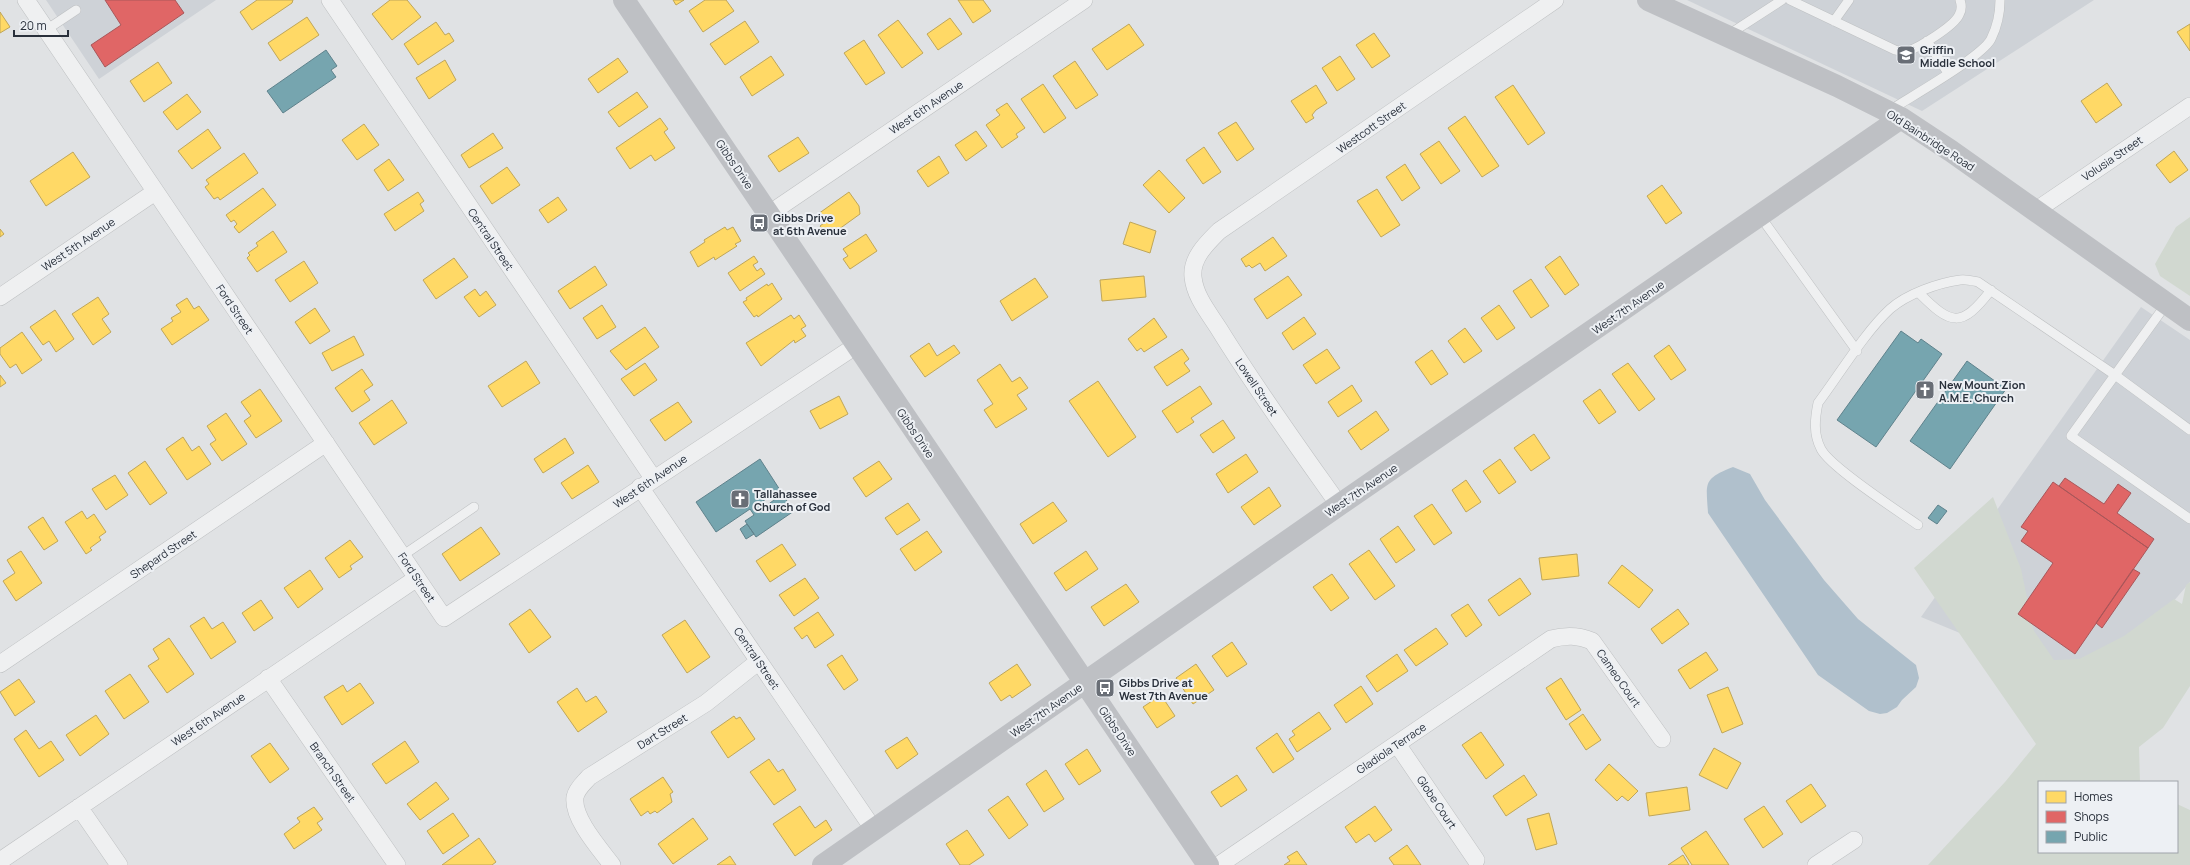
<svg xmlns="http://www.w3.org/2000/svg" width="2190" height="865" font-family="Manrope,sans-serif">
  <rect width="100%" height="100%" fill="#e0e2e4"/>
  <path fill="#ced2d7" d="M46 0H216L99 79Z
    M1687 0H2094L1922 111Z
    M2141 307 2190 340V582L2098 690 1921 617Z"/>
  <path fill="#d1d8d0" d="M2190 217V296L2160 276 2155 264 2176 227Z
    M1993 497 2021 569 2034 631 2054 660 2079 659 2124 636 2174 599 2182 604 2186 585 2190 582V686L2163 728 2139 747 2140 782H2039V852H2177V804L2190 810V865H1928L2005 782 2036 744 1914 568Z"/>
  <path fill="#b0c0cc" d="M1733 467 1750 474 1765 500 1824 580 1858 619 1916 665 1919 678 1916 687 1902 700 1897 707 1887 713 1880 714 1869 711 1818 675 1708 513C1706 482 1703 479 1733 467Z"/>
  <path fill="#ffd966" stroke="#bfa659" d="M257 0H293L292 3 252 30 240 12Z
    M390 0H407L421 17 392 40 372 14Z
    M673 0H684L676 5Z
    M705 0H726L734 11 703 32 689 11Z
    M958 0H983L991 11 973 23Z
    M0 12 10 27 0 33Z
    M307 17 319 35 280 61 268 43Z
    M950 18 962 34 938 50 927 34Z
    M898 20 923 53 902 68 878 35Z
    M745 21 759 42 725 65 710 44Z
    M436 22 445 35 449 33 454 41 418 65 404 44Z
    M1129 24 1144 45 1107 70 1092 49Z
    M2190 24V51L2177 32Z
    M1374 33 1390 56 1372 68 1356 45Z
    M864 40 885 73 866 85 844 53Z
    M771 56 784 75 752 96 740 77Z
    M1340 56 1355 79 1337 91 1322 68Z
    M618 58 628 72 598 93 588 79Z
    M445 60 456 80 429 99 416 78Z
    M1075 61 1098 95 1076 109 1053 76Z
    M158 62 172 83 144 102 130 81Z
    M2107 83 2122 105 2096 123 2081 101Z
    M1043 84 1066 118 1044 133 1021 99Z
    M1316 85 1327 103 1316 110 1312 115 1314 118 1306 123 1291 101Z
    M1513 85 1545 133 1528 145 1495 97Z
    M637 92 648 107 619 127 608 112Z
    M187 94 201 112 177 130 163 112Z
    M1007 103 1025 128 1016 134 1018 137 1002 148 986 125 1000 115 996 110Z
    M1465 116 1499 166 1482 177 1448 128Z
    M660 118 668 129 664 132 675 148 655 161 651 155 630 169 616 148Z
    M1236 122 1254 149 1237 161 1218 133Z
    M364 124 379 145 357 160 342 140Z
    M208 129 221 148 192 169 178 151Z
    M976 131 987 146 966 161 955 145Z
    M493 133 503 148 469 168 461 155Z
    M798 137 809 153 779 172 768 156Z
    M1439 141 1460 171 1441 184 1420 154Z
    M1204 147 1221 172 1203 184 1186 160Z
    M2174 151 2188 170 2170 183 2156 165Z
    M73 152 90 177 46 206 30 181Z
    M244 153 258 173 220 200 218 197 214 199 205 187 209 184 206 180Z
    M939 156 949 173 928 187 917 171Z
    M389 159 404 180 388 191 374 170Z
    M1405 164 1420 188 1402 201 1386 177Z
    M507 167 520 185 492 204 480 186Z
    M1159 170 1185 198 1169 213 1143 185Z
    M1662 185 1682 213 1666 224 1647 196Z
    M263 188 276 205 239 233 234 227 237 224 234 220 231 222 226 215Z
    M1377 189 1400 225 1381 237 1357 201Z
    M418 192 424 201 420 204 424 211 395 231 384 214Z
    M849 192 859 206 860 214 828 237 820 226 824 223 818 214Z
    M558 197 567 210 548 223 539 210Z
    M1130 222 1156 231 1150 253 1123 244Z
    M725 227 727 230 733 227 741 241 735 244 737 246 715 260 714 257 698 267 690 252 705 242 704 240Z
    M0 229 4 234 0 237Z
    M273 231 287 252 257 272 247 258 250 255 248 253 258 246 256 243Z
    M866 234 877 251 850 269 843 259 848 256 843 249Z
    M1273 237 1287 256 1265 271 1260 263 1252 268 1249 265 1246 267 1241 259Z
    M754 256 758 262 753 265 757 271 761 268 765 274 740 291 728 273Z
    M1560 256 1579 285 1565 295 1545 267Z
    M454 258 468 277 436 299 423 280Z
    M304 261 318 283 290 302 275 280Z
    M595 266 607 285 570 309 558 291Z
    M1144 276 1146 297 1102 301 1100 280Z
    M1288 276 1302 295 1267 319 1254 299Z
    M1035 278 1048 297 1012 321 1000 301Z
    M1531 279 1549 306 1531 318 1513 291Z
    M772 283 782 299 758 317 757 315 754 317 743 302 747 300 746 298 767 284 768 286Z
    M475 289 480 296 486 291 496 305 479 317 464 297Z
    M98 297 109 314 102 319 111 332 93 345 72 314Z
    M187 298 194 309 199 306 209 320 172 345 161 329 173 321 171 318 181 312 176 305Z
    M602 305 616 327 597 339 583 318Z
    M1499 305 1515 328 1497 340 1481 318Z
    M315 308 330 331 310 344 295 322Z
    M55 310 74 339 56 352 49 341 43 345 30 327Z
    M791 315 794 319 799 315 806 326 801 329 806 336 795 343 794 340 761 366 746 343Z
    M1304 317 1316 334 1293 350 1282 333Z
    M1154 318 1167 337 1144 352 1141 348 1137 351 1128 339Z
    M645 327 659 347 626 370 610 351Z
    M1465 328 1482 351 1464 363 1448 341Z
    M22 332 42 360 22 374 16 364 10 368 0 354V348Z
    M354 336 364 355 332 371 322 353Z
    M929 343 937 356 954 345 960 353 925 377 910 356Z
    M1669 345 1686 370 1671 380 1654 356Z
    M1182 349 1189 359 1184 363 1190 371 1167 386 1154 367Z
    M1327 349 1340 368 1316 384 1303 365Z
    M1432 350 1448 374 1431 385 1415 362Z
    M526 361 540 383 502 407 488 386Z
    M645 363 657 380 634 396 621 379Z
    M1628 363 1655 399 1639 411 1612 374Z
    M1000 364 1012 382 1020 377 1028 388 1017 395 1027 409 996 428 984 410 993 404 977 380Z
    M362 369 373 385 364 391 370 400 352 412 335 388Z
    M0 375 6 383 0 387Z
    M1098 381 1136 437 1108 457 1069 401Z
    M1352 385 1362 401 1338 417 1328 402Z
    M1200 386 1212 404 1191 418 1194 422 1177 433 1162 411Z
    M260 389 282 421 256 438 244 421 251 416 241 402Z
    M1600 389 1616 412 1599 424 1583 401Z
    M839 396 848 414 820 429 810 411Z
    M392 400 407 423 374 445 359 423Z
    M678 402 692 422 665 441 650 420Z
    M1376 411 1389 430 1361 450 1348 431Z
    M226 413 247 444 222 461 210 444 216 440 207 426Z
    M1223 420 1235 438 1213 453 1200 435Z
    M1534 434 1550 458 1531 471 1514 448Z
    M183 437 192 451 199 446 211 464 187 480 166 449Z
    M565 438 574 453 543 473 534 459Z
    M1246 454 1258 472 1228 493 1216 474Z
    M1500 459 1516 482 1499 494 1483 471Z
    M145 461 167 493 150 505 128 473Z
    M879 461 892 479 866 497 853 478Z
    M588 465 599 482 572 499 561 483Z
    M115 475 128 495 106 510 92 489Z
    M1466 480 1481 502 1466 512 1452 490Z
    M1269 487 1281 506 1254 525 1241 507Z
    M1053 502 1067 521 1033 544 1020 524Z
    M908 503 920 520 897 535 885 518Z
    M1432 504 1452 533 1434 545 1414 516Z
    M82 511 87 519 94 514 106 532 99 537 101 540 90 548 92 550 86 554 65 522Z
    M43 517 58 541 44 550 28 527Z
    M1398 526 1415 550 1396 563 1380 539Z
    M481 527 500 554 460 581 442 554Z
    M927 531 942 552 915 571 900 549Z
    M350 540 363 557 350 566 352 569 339 578 325 558Z
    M782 544 796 565 770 582 756 561Z
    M1369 550 1395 586 1375 600 1349 564Z
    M21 551 42 583 16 601 3 581 15 573 7 560Z
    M1086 551 1098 569 1066 591 1054 573Z
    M1577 554 1579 576 1542 580 1539 558Z
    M1622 565 1653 590 1639 608 1608 583Z
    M310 570 323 589 298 608 284 588Z
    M1332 574 1349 598 1331 611 1313 587Z
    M805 578 819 598 794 616 779 595Z
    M1520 578 1531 594 1499 616 1488 600Z
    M1126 584 1139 602 1104 626 1091 607Z
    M261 600 273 618 254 631 242 613Z
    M1468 604 1482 625 1466 637 1451 615Z
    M530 609 551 637 529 653 509 624Z
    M1678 609 1689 624 1662 644 1651 629Z
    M818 612 834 635 815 648 807 635 802 639 794 628Z
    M204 617 212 629 223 622 236 642 211 659 190 626Z
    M685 620 710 657 687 673 662 635Z
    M1436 628 1448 644 1416 666 1404 650Z
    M169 638 194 674 167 693 148 666 159 659 153 649Z
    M1232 642 1247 664 1227 677 1212 656Z
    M1706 652 1718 670 1690 689 1678 670Z
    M1397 654 1408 671 1377 692 1366 676Z
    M842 655 858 680 844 690 827 665Z
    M1017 664 1031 685 1012 698 1010 695 1001 701 989 683Z
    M1196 664 1214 690 1193 704 1176 678Z
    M130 674 149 702 124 719 105 691Z
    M1561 678 1581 710 1566 720 1546 688Z
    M19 679 35 702 15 716 0 692Z
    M360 683 374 703 342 725 324 697 343 685 347 692Z
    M1361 686 1373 704 1346 723 1334 705Z
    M1728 687 1743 724 1722 733 1707 695Z
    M577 688 586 702 596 696 607 712 578 732 557 702Z
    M1161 695 1175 716 1157 728 1143 707Z
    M1319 712 1331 729 1297 752 1289 739 1295 735 1292 731Z
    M1583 714 1601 740 1586 750 1569 724Z
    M96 715 109 734 80 756 66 735Z
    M734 716 736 719 740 717 755 739 728 758 711 732Z
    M26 730 39 749 51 741 64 760 39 777 14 739Z
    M1481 732 1504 765 1486 779 1462 745Z
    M1277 733 1294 759 1273 773 1256 748Z
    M907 737 918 754 897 769 885 751Z
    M405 741 419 762 386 784 372 764Z
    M270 743 289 769 270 783 251 756Z
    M1714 748 1741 763 1727 789 1699 775Z
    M1087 749 1101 771 1079 785 1065 764Z
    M769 759 778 772 783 769 796 790 774 805 750 772Z
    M1609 764 1638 791 1628 801 1622 796 1617 801 1595 780Z
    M1046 770 1064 799 1044 812 1026 784Z
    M1237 775 1247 790 1221 807 1211 792Z
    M1524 775 1537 795 1506 816 1493 796Z
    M663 777 673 792 670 794 672 802 657 813 655 811 650 814 648 811 641 816 630 799Z
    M436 782 449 799 420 820 407 804Z
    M1811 784 1826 806 1801 823 1786 801Z
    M1687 787 1690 810 1649 816 1646 793Z
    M1008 796 1028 825 1009 839 988 810Z
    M800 806 815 828 826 820 832 830 795 856 773 824Z
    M1375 806 1392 830 1375 842 1369 834 1356 843 1345 827Z
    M1764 806 1783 834 1763 848 1744 819Z
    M314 807 323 819 317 823 322 830 294 849 284 834 300 822 297 818Z
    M453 813 469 836 443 854 427 831Z
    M1549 813 1557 844 1536 850 1527 819Z
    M693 818 708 839 673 864 658 844Z
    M967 830 984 855 969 865H960L946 844Z
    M1706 831 1729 865H1692L1681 848Z
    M479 838 496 862 492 865H442Z
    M1407 845 1421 865H1394L1389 858Z
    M1297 851 1307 865H1284L1290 861 1287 857Z
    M1683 855 1689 865H1668Z
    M730 856 736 865H717Z"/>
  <path fill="#e06666" stroke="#a95659" d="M105 0H175L184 13 105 67 91 45 121 25Z
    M2065 478 2104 504 2118 484 2131 493 2117 513 2154 539 2148 548 2059 486Z
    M2053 482 2148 548 2075 654 2018 614 2053 563 2021 541 2028 531 2021 527Z
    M2133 569 2140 573 2102 628 2096 623Z"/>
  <path fill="#76a5af" stroke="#5f828c" d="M326 50 337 66 331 70 336 77 283 113 267 91Z
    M1901 331 1918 343 1921 339 1942 354 1876 447 1837 420Z
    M1967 361 2006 389 1950 469 1910 441Z
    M760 459 780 490 763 501 766 506 782 494 794 511 756 537 745 521 754 515 750 509 716 532 696 502Z
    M1938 505 1947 511 1937 524 1928 518Z
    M747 524 754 534 746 539 740 529Z"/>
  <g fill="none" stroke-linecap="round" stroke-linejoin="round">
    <g stroke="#bec0c2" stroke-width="10">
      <path id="lane" d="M1790 0 1895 50C1899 51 1904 52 1908 51 1920 47 1954 26 1959 15 1962 10 1962 6 1960 0
        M1834 21 1849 0
        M46 30 76 10
        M1728 35 1782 0
        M1927 41 1948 73
        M1889 111C1910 97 1982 57 1991 39 1997 27 2000 13 2000 0
        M1760 216 1857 351
        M1919 293C1951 325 1961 329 1991 290
        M2167 303 2071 436 2190 519
        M1918 525C1898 511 1830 467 1821 449 1813 434 1815 418 1818 403 1839 375 1865 332 1890 309 1907 294 1938 283 1960 280 1966 279 1973 281 1978 282L2115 375 2190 430
        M402 556 474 507"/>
    </g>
    <g stroke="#bec0c2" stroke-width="18">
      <path id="street" d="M26 0 444 618 857 345
        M330 0 653 478
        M2035 211 2190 106
        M769 214 1084 0
        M0 297 155 192
        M640 487 874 830
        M1339 505C1298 447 1256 389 1219 329 1209 313 1195 297 1193 277 1191 258 1207 243 1219 231L1555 0
        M0 664 326 443
        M268 678 397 865
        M1397 744 1476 860
        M79 807 119 865
        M0 861 417 578
        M612 865C600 849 572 818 575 797 577 788 584 783 589 777L706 703 759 661
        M1219 865 1551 639C1566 635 1578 635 1592 641L1662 739
        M1816 865 1854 840"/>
    </g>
    <use href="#lane" stroke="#eff0f1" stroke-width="9"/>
    <use href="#street" stroke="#eff0f1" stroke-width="17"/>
    <path stroke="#bec0c4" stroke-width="22" d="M624 0 1208 865
      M1648 0 1837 86 1901 118 1951 151 2190 320
      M823 865 1339 505 1901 118"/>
  </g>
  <defs>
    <g id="school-square" transform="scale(1)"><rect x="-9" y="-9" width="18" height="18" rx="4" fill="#696e76" stroke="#edf0f4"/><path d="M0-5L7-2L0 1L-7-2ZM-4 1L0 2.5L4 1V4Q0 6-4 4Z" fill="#fff"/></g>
    <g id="bus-square" transform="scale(1)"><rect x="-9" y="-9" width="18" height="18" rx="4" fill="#696e76" stroke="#edf0f4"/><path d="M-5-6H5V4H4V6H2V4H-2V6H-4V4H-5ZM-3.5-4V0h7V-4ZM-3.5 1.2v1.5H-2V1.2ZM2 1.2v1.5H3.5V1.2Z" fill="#fff"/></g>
    <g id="church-square" transform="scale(1)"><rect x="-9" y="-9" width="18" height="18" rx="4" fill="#696e76" stroke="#edf0f4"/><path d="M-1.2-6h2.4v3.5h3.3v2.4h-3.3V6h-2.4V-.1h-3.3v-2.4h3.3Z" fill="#fff"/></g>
  </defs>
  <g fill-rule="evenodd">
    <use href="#school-square" x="1906" y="55"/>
    <use href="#bus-square" x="759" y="223"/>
    <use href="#church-square" x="1925" y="390"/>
    <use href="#church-square" x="740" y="499"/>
    <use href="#bus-square" x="1105" y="688"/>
  </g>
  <g text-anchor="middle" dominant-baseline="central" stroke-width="4" stroke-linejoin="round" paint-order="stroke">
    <g font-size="11" font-weight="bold" fill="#29303b" stroke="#edf0f4" text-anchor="start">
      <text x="1920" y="49">Griffin<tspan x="1920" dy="13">Middle School</tspan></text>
      <text x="773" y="217">Gibbs Drive<tspan x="773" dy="13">at 6th Avenue</tspan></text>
      <text x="1939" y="384">New Mount Zion<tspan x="1939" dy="13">A.M.E. Church</tspan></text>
      <text x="754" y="493">Tallahassee<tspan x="754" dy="13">Church of God</tspan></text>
      <text x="1119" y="682">Gibbs Drive at<tspan x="1119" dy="13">West 7th Avenue</tspan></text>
    </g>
    <g font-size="11" fill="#29303b" stroke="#edf0f4">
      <text transform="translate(926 107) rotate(-34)">West 6th Avenue</text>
      <text transform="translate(1371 127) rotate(-35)">Westcott Street</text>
      <text transform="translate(1931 140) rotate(33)">Old Bainbridge Road</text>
      <text transform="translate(2112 158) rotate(-34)">Volusia Street</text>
      <text transform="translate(735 164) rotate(56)">Gibbs Drive</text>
      <text transform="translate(491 239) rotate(56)">Central Street</text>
      <text transform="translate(78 244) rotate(-34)">West 5th Avenue</text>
      <text transform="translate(1628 307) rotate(-35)">West 7th Avenue</text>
      <text transform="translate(235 309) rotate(56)">Ford Street</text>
      <text transform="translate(1257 387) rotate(56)">Lowell Street</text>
      <text transform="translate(916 433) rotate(56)">Gibbs Drive</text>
      <text transform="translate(650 481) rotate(-34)">West 6th Avenue</text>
      <text transform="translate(1361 490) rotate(-34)">West 7th Avenue</text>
      <text transform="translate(163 554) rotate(-34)">Shepard Street</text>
      <text transform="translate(417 577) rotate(56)">Ford Street</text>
      <text transform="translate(757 658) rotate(56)">Central Street</text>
      <text transform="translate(1619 678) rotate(55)">Cameo Court</text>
      <text transform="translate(1046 710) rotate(-35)">West 7th Avenue</text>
      <text transform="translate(208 719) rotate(-34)">West 6th Avenue</text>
      <text transform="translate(662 731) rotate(-32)">Dart Street</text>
      <text transform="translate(1118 731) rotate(56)">Gibbs Drive</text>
      <text transform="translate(1391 748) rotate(-34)">Gladiola Terrace</text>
      <text transform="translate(333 772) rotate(55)">Branch Street</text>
      <text transform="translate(1437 802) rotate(56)">Globe Court</text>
    </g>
  </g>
  <rect x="2038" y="781" width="140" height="72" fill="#edf0f4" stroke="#9fa3aa"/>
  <rect x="2046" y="791" width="20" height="12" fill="#ffd966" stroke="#9fa3aa"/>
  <text x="2074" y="801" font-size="12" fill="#29303b">Homes</text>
  <rect x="2046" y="811" width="20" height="12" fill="#e06666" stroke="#9fa3aa"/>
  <text x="2074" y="821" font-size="12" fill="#29303b">Shops</text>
  <rect x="2046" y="831" width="20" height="12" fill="#76a5af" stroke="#9fa3aa"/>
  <text x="2074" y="841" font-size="12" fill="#29303b">Public</text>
  <path d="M14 30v6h54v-6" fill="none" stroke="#29303b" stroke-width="2"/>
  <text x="20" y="30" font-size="12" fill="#29303b" stroke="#edf0f4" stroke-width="3" paint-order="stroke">20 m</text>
</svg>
